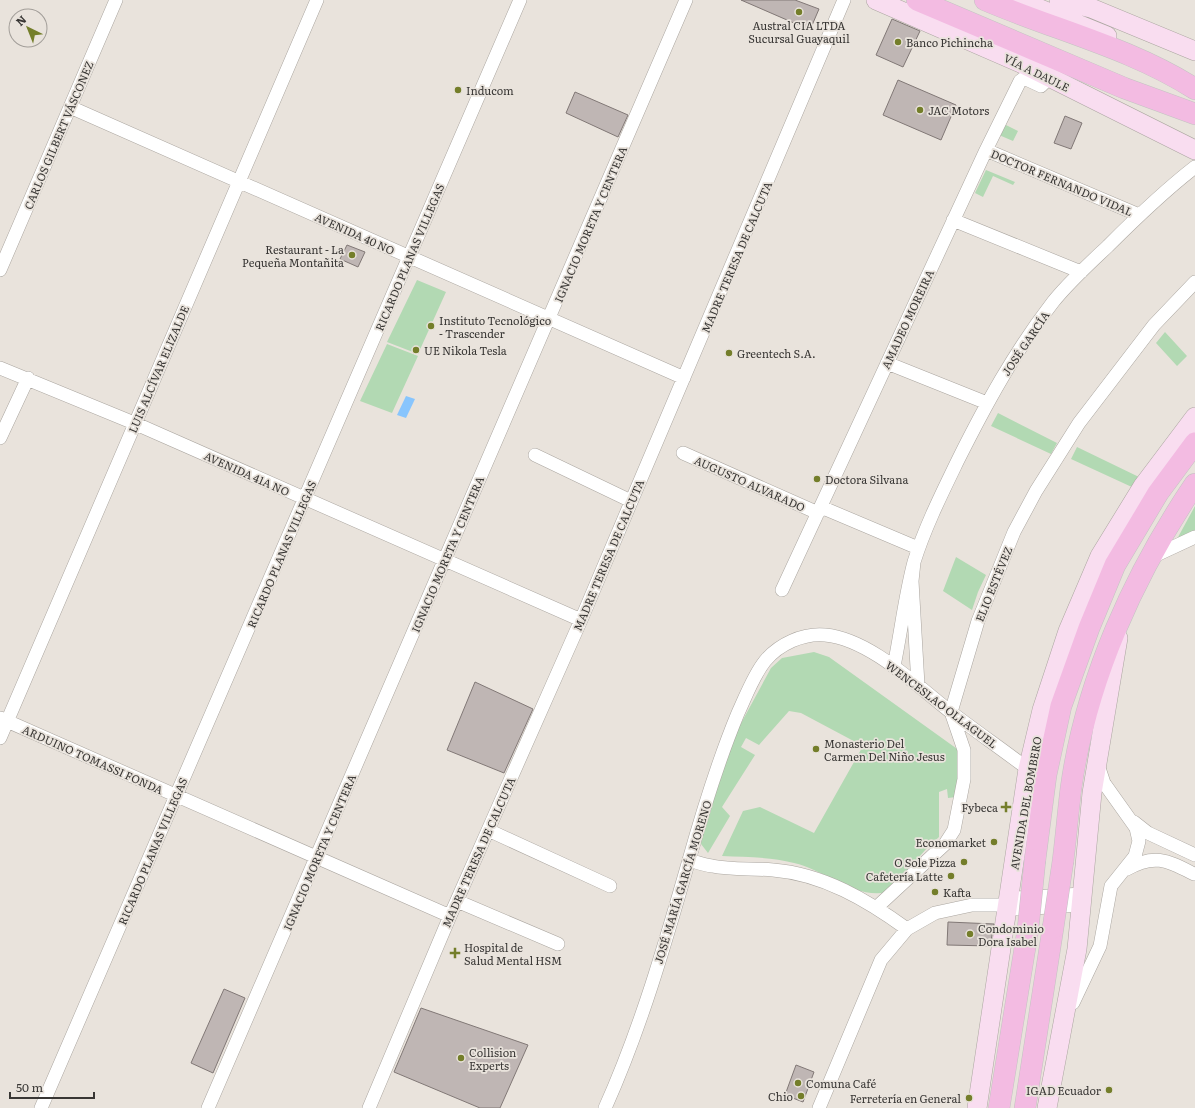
<svg xmlns="http://www.w3.org/2000/svg" width="1195" height="1108" font-family="Literata,serif">
  <rect width="100%" height="100%" fill="#e9e3dc"/>
  <path fill="#b2d9b3" d="M1004 124 1018 131 1013 141 999 135Z
    M986 170 1015 182 1013 185 993 176 983 197 975 193Z
    M417 280 446 292 418 354 387 342Z
    M1165 332 1187 356 1177 366 1156 343Z
    M387 344 418 356 392 413 360 401Z
    M998 413 1057 443 1051 454 991 426Z
    M1077 447 1139 477 1134 488 1071 459Z
    M1195 506V540L1171 550Z
    M956 557 986 575 978 592 972 610 943 591Z
    M814 652 829 657 960 751V780L956 797 948 798 947 789 939 792V837L927 848 888 892C855 900 825 870 794 863 770 857 746 857 722 856L743 811 760 807 814 833 863 746 801 713 789 711 759 745 746 738 741 747 755 755 722 807 730 816 708 853 701 844V828L727 749 771 668 782 658Z"/>
  <path fill="#88c5fd" d="M406 396 415 399 406 418 397 415Z"/>
  <path fill="#bfb6b4" stroke="#817876" d="M741 0H795L819 9 810 30Z
    M892 19 920 31 903 67 876 55Z
    M898 80 956 105 941 140 883 115Z
    M575 92 628 115 618 137 566 113Z
    M1065 116 1082 123 1071 149 1054 143Z
    M347 245 365 252 358 267 340 259Z
    M475 682 533 709 504 773 447 750Z
    M948 922 994 924 990 946 947 945Z
    M224 989 245 998 213 1073 191 1063Z
    M421 1008 528 1045 500 1108H480L394 1072Z
    M796 1065 814 1072 803 1102 785 1095Z"/>
  <g fill="none" stroke-linecap="round" stroke-linejoin="round">
    <g stroke="#aba6a0" stroke-width="14">
      <path id="minor" d="M70 107 684 378
        M986 150 1139 215
        M953 220 1081 272
        M0 270 116 0
        M887 363 987 403
        M0 368 134 423 581 620
        M0 438 28 378
        M683 453 818 513
        M535 455 631 501
        M821 507 918 548
        M1152 557 1195 537
        M914 562C925 527 942 493 958 460 986 404 1015 351 1053 302 1069 282 1089 264 1108 246 1136 218 1164 191 1195 167
        M782 590 986 150 1020 81 1024 78 1041 86 1049 78
        M894 666C901 632 905 596 914 562L912 581 918 685
        M0 718 450 916
        M0 738 317 0
        M1134 822 1148 833 1195 855
        M488 830 610 886
        M689 860C696 862 704 865 712 866 732 870 753 868 773 870 823 874 867 900 907 929
        M1127 869C1155 853 1168 861 1194 874
        M457 901 558 944
        M1007 905 1016 898 1082 894
        M877 907 945 844 954 830 964 779V750L951 712 978 621 1014 532 1036 491 1079 423 1154 325 1195 282
        M1073 1003 1100 946 1111 886 1135 856 1139 841 1136 828 1104 783 1098 765
        M41 1108 520 0
        M208 1108 686 0
        M369 1108 450 916 581 620 844 0
        M605 1108C641 1028 665 944 689 860 703 810 718 761 738 713 746 696 753 676 765 661 779 644 803 633 825 635 870 639 917 686 952 713 977 732 1003 750 1028 769
        M819 1108 881 960 907 929 935 913 972 905H1007L1017 909 1081 905"/>
    </g>
    <g stroke="#aba6a0" stroke-width="20">
      <path id="secondary" d="M876 0 1025 65 1195 150
        M1018 0 1107 36
        M1059 0 1091 8 1195 51
        M977 1108 1028 769 1042 710 1068 631 1100 556 1143 486 1195 417
        M1047 1108 1077 949 1092 793 1118 638"/>
    </g>
    <g stroke="#c3c3c2" stroke-width="22">
      <path id="primary" d="M917 0 1124 88 1195 114
        M985 0C1055 30 1131 48 1195 89
        M1035 860 1046 775 1061 706 1089 628 1115 565 1158 493 1195 443
        M1063 861C1066 837 1068 812 1071 788 1086 680 1134 574 1195 484
        M999 1108 1028 929
        M1025 1108 1053 928"/>
    </g>
    <use href="#minor" stroke="#fff" stroke-width="13"/>
    <use href="#secondary" stroke="#f9ddf0" stroke-width="19"/>
    <use href="#primary" stroke="#f3bbe2" stroke-width="21"/>
    <g stroke="#c3c3c2" stroke-width="22" stroke-linecap="butt">
      <path id="primary-bridge" d="M1053 928 1063 861
        M1028 929 1035 860"/>
    </g>
    <use href="#primary-bridge" stroke="#f3bbe2" stroke-width="21"/>
  </g>
  <g fill="#747e2a" stroke="#e9e3dc" stroke-width="1.5">
    <circle cx="799" cy="12" r="4"/>
    <circle cx="898" cy="42" r="4"/>
    <circle cx="458" cy="90" r="4"/>
    <circle cx="920" cy="110" r="4"/>
    <circle cx="352" cy="255" r="4"/>
    <circle cx="431" cy="326" r="4"/>
    <circle cx="416" cy="350" r="4"/>
    <circle cx="729" cy="353" r="4"/>
    <circle cx="817" cy="479" r="4"/>
    <circle cx="816" cy="749" r="4"/>
    <path d="M1004 801h4v4h4v4h-4v4h-4v-4h-4v-4h4z"/>
    <circle cx="994" cy="842" r="4"/>
    <circle cx="964" cy="862" r="4"/>
    <circle cx="951" cy="876" r="4"/>
    <circle cx="935" cy="892" r="4"/>
    <circle cx="970" cy="934" r="4"/>
    <path d="M453 947h4v4h4v4h-4v4h-4v-4h-4v-4h4z"/>
    <circle cx="461" cy="1058" r="4"/>
    <circle cx="798" cy="1083" r="4"/>
    <circle cx="1109" cy="1090" r="4"/>
    <circle cx="801" cy="1096" r="4"/>
    <circle cx="969" cy="1098" r="4"/>
  </g>
  <g text-anchor="middle" dominant-baseline="central" stroke-width="3.5" stroke-linejoin="round" paint-order="stroke">
    <g font-size="11" fill="#383634" stroke="#e9e3dc" text-anchor="start">
      <text x="799" y="25" text-anchor="middle">Austral CIA LTDA<tspan x="799" dy="13">Sucursal Guayaquil</tspan></text>
      <text x="906" y="42">Banco Pichincha</text>
      <text x="466" y="90">Inducom</text>
      <text x="928" y="110">JAC Motors</text>
      <text x="344" y="249" text-anchor="end">Restaurant - La<tspan x="344" dy="13">Pequeña Montañita</tspan></text>
      <text x="439" y="320">Instituto Tecnológico<tspan x="439" dy="13">- Trascender</tspan></text>
      <text x="424" y="350">UE Nikola Tesla</text>
      <text x="737" y="353">Greentech S.A.</text>
      <text x="825" y="479">Doctora Silvana</text>
      <text x="824" y="743">Monasterio Del<tspan x="824" dy="13">Carmen Del Niño Jesus</tspan></text>
      <text x="998" y="807" text-anchor="end">Fybeca</text>
      <text x="986" y="842" text-anchor="end">Economarket</text>
      <text x="956" y="862" text-anchor="end">O Sole Pizza</text>
      <text x="943" y="876" text-anchor="end">Cafetería Latte</text>
      <text x="943" y="892">Kafta</text>
      <text x="978" y="928">Condominio<tspan x="978" dy="13">Dora Isabel</tspan></text>
      <text x="464" y="947">Hospital de<tspan x="464" dy="13">Salud Mental HSM</tspan></text>
      <text x="469" y="1052">Collision<tspan x="469" dy="13">Experts</tspan></text>
      <text x="806" y="1083">Comuna Café</text>
      <text x="1101" y="1090" text-anchor="end">IGAD Ecuador</text>
      <text x="793" y="1096" text-anchor="end">Chio</text>
      <text x="961" y="1098" text-anchor="end">Ferretería en General</text>
    </g>
    <g font-size="11" fill="#383634" stroke="#e9e3dc">
      <text transform="translate(1037 72) rotate(26)">VÍA A DAULE</text>
      <text transform="translate(58 135) rotate(-67)">CARLOS GILBERT VÁSCONEZ</text>
      <text transform="translate(1062 182) rotate(23)">DOCTOR FERNANDO VIDAL</text>
      <text transform="translate(590 224) rotate(-67)">IGNACIO MORETA Y CENTERA</text>
      <text transform="translate(355 233) rotate(24)">AVENIDA 40 NO</text>
      <text transform="translate(409 257) rotate(-67)">RICARDO PLANAS VILLEGAS</text>
      <text transform="translate(736 257) rotate(-67)">MADRE TERESA DE CALCUTA</text>
      <text transform="translate(907 319) rotate(-65)">AMADEO MOREIRA</text>
      <text transform="translate(1025 343) rotate(-56)">JOSÉ GARCÍA</text>
      <text transform="translate(158 369) rotate(-67)">LUIS ALCÍVAR ELIZALDE</text>
      <text transform="translate(247 473) rotate(24)">AVENIDA 41A NO</text>
      <text transform="translate(750 483) rotate(24)">AUGUSTO ALVARADO</text>
      <text transform="translate(281 554) rotate(-67)">RICARDO PLANAS VILLEGAS</text>
      <text transform="translate(447 554) rotate(-67)">IGNACIO MORETA Y CENTERA</text>
      <text transform="translate(608 555) rotate(-67)">MADRE TERESA DE CALCUTA</text>
      <text transform="translate(993 584) rotate(-68)">ELIO ESTÉVEZ</text>
      <text transform="translate(942 704) rotate(37)">WENCESLAO OLLAGUEL</text>
      <text transform="translate(93 759) rotate(24)">ARDUINO TOMASSI FONDA</text>
      <text transform="translate(1025 803) rotate(-80)">AVENIDA DEL BOMBERO</text>
      <text transform="translate(152 851) rotate(-67)">RICARDO PLANAS VILLEGAS</text>
      <text transform="translate(319 852) rotate(-67)">IGNACIO MORETA Y CENTERA</text>
      <text transform="translate(478 852) rotate(-66)">MADRE TERESA DE CALCUTA</text>
      <text transform="translate(682 882) rotate(-73)">JOSÉ MARÍA GARCÍA MORENO</text>
    </g>
  </g>
  <g transform="translate(28 28) rotate(317)"><circle r="19" fill="#e9e3dc" stroke="#a29e99"/>
  <path d="M0-3L7 15L0 10L-7 15Z" fill="#747e2a"/>
  <text y="-6" font-size="11" font-weight="bold" text-anchor="middle" fill="#383634">N</text>
  </g>
  <path d="M10 1092v6h84v-6" fill="none" stroke="#383634" stroke-width="2"/>
  <text x="16" y="1092" font-size="12" fill="#383634" stroke="#e9e3dc" stroke-width="3" paint-order="stroke">50 m</text>
</svg>
